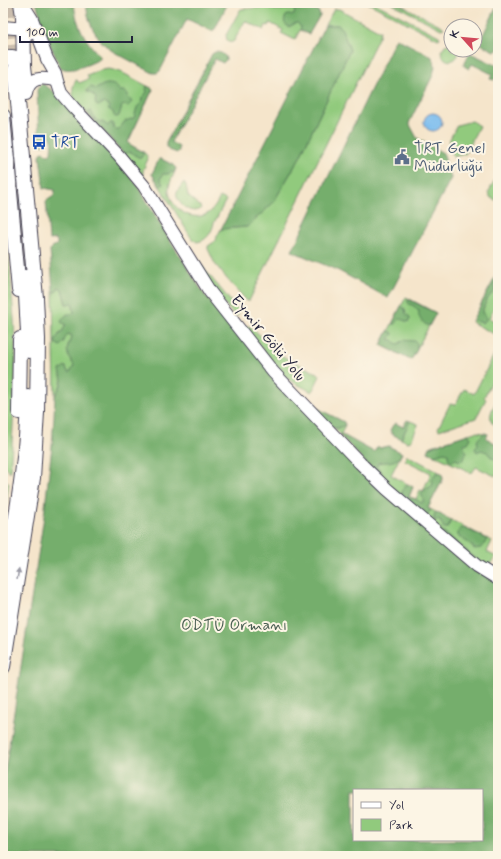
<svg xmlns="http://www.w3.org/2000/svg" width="501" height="859" font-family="Mynerve,sans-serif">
  <rect width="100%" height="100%" fill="#fcf5e5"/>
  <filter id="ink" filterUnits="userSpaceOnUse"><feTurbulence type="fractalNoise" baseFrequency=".025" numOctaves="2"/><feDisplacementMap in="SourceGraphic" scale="8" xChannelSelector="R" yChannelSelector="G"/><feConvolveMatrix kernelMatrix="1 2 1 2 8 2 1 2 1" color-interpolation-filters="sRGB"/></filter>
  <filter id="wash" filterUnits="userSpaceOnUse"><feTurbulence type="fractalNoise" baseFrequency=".012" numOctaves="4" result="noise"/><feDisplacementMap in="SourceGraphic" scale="16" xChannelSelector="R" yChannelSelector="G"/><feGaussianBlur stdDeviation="0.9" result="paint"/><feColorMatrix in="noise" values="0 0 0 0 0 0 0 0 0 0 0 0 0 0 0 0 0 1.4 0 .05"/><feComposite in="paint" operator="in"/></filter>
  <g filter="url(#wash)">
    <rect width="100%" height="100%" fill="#f5e5cb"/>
    <path fill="#91ca7d" stroke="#5a765c" d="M368 3H375L439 36 440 38 438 39Z
      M391 3H397L442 26 444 28 441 29Z
      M269 7 275 10 312 8 318 11 320 15 309 34 300 30 295 40 281 33 283 30 270 23 268 26 266 25 264 30 245 21 234 41C231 43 229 43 227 41L226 35 240 10 241 9Z
      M334 9H339L380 31 379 36 249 301H247L227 279 215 264 208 249V246L214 242 221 229 247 227 273 203 300 157 350 50 338 25H325Z
      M451 43V50H459C459 63 443 65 441 51L445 45Z
      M109 69 121 72 153 89 128 142C133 149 146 149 148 159L143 170V176L74 99C72 92 72 87 76 80H77L79 83 89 79 87 76 101 70Z
      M472 121 479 126 465 154 453 157 449 141 457 125Z
      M159 159H161L173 165 176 168C174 176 168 183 169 192 172 209 191 222 207 214 214 210 217 203 220 197L226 200 214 223C212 232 207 241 197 242L192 239 152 174Z
      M498 174V201L491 198 488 193Z
      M184 182 186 185 188 196 200 206 201 209C192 214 182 208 178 199 177 197 176 195 177 193 178 189 182 185 184 182Z
      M3 203 10 273 14 319 16 361 12 446 10 472 3 465Z
      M186 247 238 310V315L236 317 210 287Z
      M498 273V300L489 318 498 323V336L473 323 472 321Z
      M60 287 62 289 66 304 72 303 74 304 73 307 74 313C67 318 67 329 58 335L63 343 65 337 68 333 72 337C65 349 66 354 74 365L70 372 68 373 66 367 61 375C63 383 59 389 55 396L53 291 54 292Z
      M406 297 436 313 411 360 381 345Z
      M248 326 251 327 284 357 319 374 320 376 312 392 289 380 284 376 244 327Z
      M498 347V370L484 397 486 399 476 418 439 430 438 428 450 404 455 405 464 389 474 394Z
      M498 398V405L497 407 498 408V427C484 420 493 408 498 398Z
      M315 407 344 422 345 425 341 434 344 437 374 452 378 446 380 448 388 446 402 453 391 475 413 487 409 497 416 499 420 490 423 491 431 473 405 460 407 455 441 473 442 475 443 479 428 508 492 541 487 552 496 557 489 565 485 566 387 485Z
      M410 421 418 424V425L411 441 408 442 401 439Z
      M476 432 484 433 488 434 486 438 498 445V472L495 476 476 467 472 473 428 452 430 447 435 445 468 434Z
      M3 477 9 483 5 513 3 517Z"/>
    <path fill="#74ae6c" stroke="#4b6854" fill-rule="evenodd" d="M36 3H74C76 25 85 41 100 56V59C90 64 69 74 60 67L49 42Z
      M86 3H228L215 29 212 31 187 19 160 71 157 73H153L114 52C96 41 88 23 86 3Z
      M498 4V50L494 51 479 43Z
      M312 8 318 11 320 15 309 34 300 30 301 28 298 23H296L289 27C284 24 283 21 286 16L288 15H294L295 9Z
      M325 25H338L341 27 350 50 300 157 273 203 247 227 221 229Z
      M396 38 429 55 432 57 434 61 435 66 433 75 409 123 417 138 443 153 451 178 388 298 339 271 292 251Z
      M215 52C220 52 226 54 226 60L223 63 215 59 171 142 179 147V151L177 153 169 150 166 147V143L212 54Z
      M470 53 496 65 498 68V77L494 80 490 79 492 74 472 64 469 69 464 66V64L469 54Z
      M41 84H43L52 90 113 157 136 183 168 237 204 294 336 438 498 579V856H3V784L44 516 52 445 54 416 55 396 61 385 62 380 60 370 65 366 68 372H70L74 365C66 354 65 349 72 337L71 335 68 334C64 338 65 342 60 346L55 343 56 338 61 333 66 325 61 322 62 320 67 314H72L74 313 73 307V304L72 303 69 304H66L62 289 59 287 56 292H54L53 291 50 250 53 246 57 245V241L56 239 51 240 49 239 46 201C51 197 55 198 55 190L44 188 40 157 41 153 43 152 49 155 51 153 52 138 49 136C48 140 48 145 43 146L39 143 37 90 39 86ZM354 790H482V840H354Z
      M107 84C113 84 116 85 120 91H124L128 94V97L132 102 128 106 123 105 122 106 119 116 117 117C113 117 114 115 113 112 112 111 110 110 108 109L109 107 108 105H106L104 103 98 106 96 105 95 102 96 98 92 94 87 92V90C90 86 92 87 96 89L103 85Z
      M147 86 153 89 128 142 129 144 144 153 141 158C132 156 135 149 124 154L87 113 90 111H91C93 114 94 118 96 120 101 123 102 120 108 126L110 123H113V127L115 129H119L125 121 134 118 137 107 141 103 142 98 147 92 146 89Z
      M159 159H161L173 165 176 168 174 173 172 172 168 174H163L160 179 163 184 160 187 152 174Z
      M497 274 498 275V281L494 284V287L495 290C494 294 491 294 489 297 485 302 484 307 482 313L486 316V320L483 323 476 321 473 319Z
      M408 299 436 313 429 326C425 325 420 320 419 316 418 315 419 313 419 311L417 310 414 306C410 304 407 305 408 299Z
      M401 306 405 309 406 314 410 317V320L408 322 403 320 401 319 398 320C396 323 397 325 392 324Z
      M388 331 392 332 393 334 389 339 393 340 397 344 400 343 403 340 415 341 417 343V350L411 360 381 345Z
      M315 407 344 422 345 425 338 428H332L314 410Z
      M407 420 410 421 401 439 392 434 390 430 393 425 395 423 403 427Z
      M484 433 488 434 486 438 498 445V461L491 457 487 452 481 450 477 452 475 449 478 444 477 442 478 439Z
      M341 434 374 452 378 446 380 448 388 446 402 453C397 464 387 461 378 463L377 466 380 470 381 474 378 475 341 437Z
      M468 434 471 438 468 443 464 444V448L467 452 464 459 460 461 455 459 453 461H450L448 457V453L444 452 435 455 428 452 430 447 435 445Z
      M437 473H441L442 475 443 479 428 508 431 510 425 517 401 497C402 491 403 488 408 484L413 487 409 497 416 499 421 503 423 502V498L421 494C424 489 428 488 432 486L433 483 432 480 434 475Z
      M436 512 451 520 448 528H444L440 521 434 520V515Z
      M461 528H465L487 539 482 548 474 549C471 543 463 540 458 536V533Z"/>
    <path fill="#79bcef" stroke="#4e6f95" d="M424 122a9 9 0 1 1 18 0a9 9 0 1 1-18 0Z"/>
  </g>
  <g filter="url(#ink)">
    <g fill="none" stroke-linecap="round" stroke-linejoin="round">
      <path stroke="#cbbeae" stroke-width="14" stroke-dasharray="14 7" stroke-linecap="butt" d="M8 3 15 69"/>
      <g stroke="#423f51" stroke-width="11">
        <path id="street" d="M3 529 10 524 14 518"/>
      </g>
      <g stroke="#423f51" stroke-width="14">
        <path id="secondary" d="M22 3 32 19 47 59 55 73 57 81 61 93 73 107 119 156 144 186 210 292 273 372 360 463 387 489 477 566 498 579
          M3 27 14 28H23L29 34
          M26 94C29 76 43 77 57 81"/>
      </g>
      <g stroke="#423f51" stroke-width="16">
        <path id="primary" d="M21 3 23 16 24 66 26 83
          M3 60C12 54 19 58 24 66
          M3 116 19 290
          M25 277 29 351
          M19 412 20 339
          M3 596C13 531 27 464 28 397
          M3 667 33 478 37 412 38 339 36 298 15 69"/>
      </g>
      <use href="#street" stroke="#fff" stroke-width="9"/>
      <use href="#secondary" stroke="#fff" stroke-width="12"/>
      <use href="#primary" stroke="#fff" stroke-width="14"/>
    </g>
    <defs><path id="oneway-solid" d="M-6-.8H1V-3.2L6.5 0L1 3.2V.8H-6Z"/></defs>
    <use fill="#9c9ca7" href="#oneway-solid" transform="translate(18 574) rotate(-81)"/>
  </g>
  <defs>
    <g id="bus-bare" transform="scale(1.2)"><path d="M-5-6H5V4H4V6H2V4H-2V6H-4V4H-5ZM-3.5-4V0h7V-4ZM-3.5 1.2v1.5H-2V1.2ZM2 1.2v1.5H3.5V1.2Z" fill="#1a4fb4" stroke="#fcf5e5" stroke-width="2.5" paint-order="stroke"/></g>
    <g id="civic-bare" transform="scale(1.2)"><path d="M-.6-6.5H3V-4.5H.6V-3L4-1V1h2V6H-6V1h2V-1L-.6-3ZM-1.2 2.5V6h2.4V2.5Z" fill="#5c6f8a" stroke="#fcf5e5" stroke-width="2.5" paint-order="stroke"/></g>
  </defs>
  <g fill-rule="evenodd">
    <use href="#bus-bare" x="39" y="142"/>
    <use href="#civic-bare" x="402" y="157"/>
  </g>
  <g text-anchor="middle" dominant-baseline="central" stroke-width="4" stroke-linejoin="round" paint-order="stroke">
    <g font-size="16" fill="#164399" stroke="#fcf5e5" text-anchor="start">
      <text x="51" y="142">TRT</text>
    </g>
    <g font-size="16" fill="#4e5e75" stroke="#fcf5e5" text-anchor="start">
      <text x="414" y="148">TRT Genel<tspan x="414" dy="18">Müdürlüğü</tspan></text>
    </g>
    <g font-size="16" fill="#22223b" stroke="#fcf5e5">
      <text transform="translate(268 338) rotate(50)">Eymir Gölü Yolu</text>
    </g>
    <g font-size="16" fill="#495d52" stroke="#fcf5e5">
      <text x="234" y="625">ODTÜ Ormanı</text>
    </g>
  </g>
  <rect width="501" height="859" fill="none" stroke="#fcf5e5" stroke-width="16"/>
  <rect x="353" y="789" width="130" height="52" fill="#fcf5e5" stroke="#a5a1a1"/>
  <rect x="361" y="802" width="20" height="6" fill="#ffffff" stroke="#a5a1a1"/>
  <text x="389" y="809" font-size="12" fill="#22223b">Yol</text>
  <rect x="361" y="819" width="20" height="12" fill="#91ca7d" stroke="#a5a1a1"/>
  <text x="389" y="829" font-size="12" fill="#22223b">Park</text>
  <g transform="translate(463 38) rotate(297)"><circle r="19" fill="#fcf5e5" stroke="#a5a1a1"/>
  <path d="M0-3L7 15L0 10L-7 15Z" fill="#d1495b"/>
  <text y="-6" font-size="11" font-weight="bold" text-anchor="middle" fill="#22223b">K</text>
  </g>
  <path d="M20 36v6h112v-6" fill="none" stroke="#22223b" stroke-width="2"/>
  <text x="26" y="36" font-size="12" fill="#22223b" stroke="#fcf5e5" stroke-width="3" paint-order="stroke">100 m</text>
</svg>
